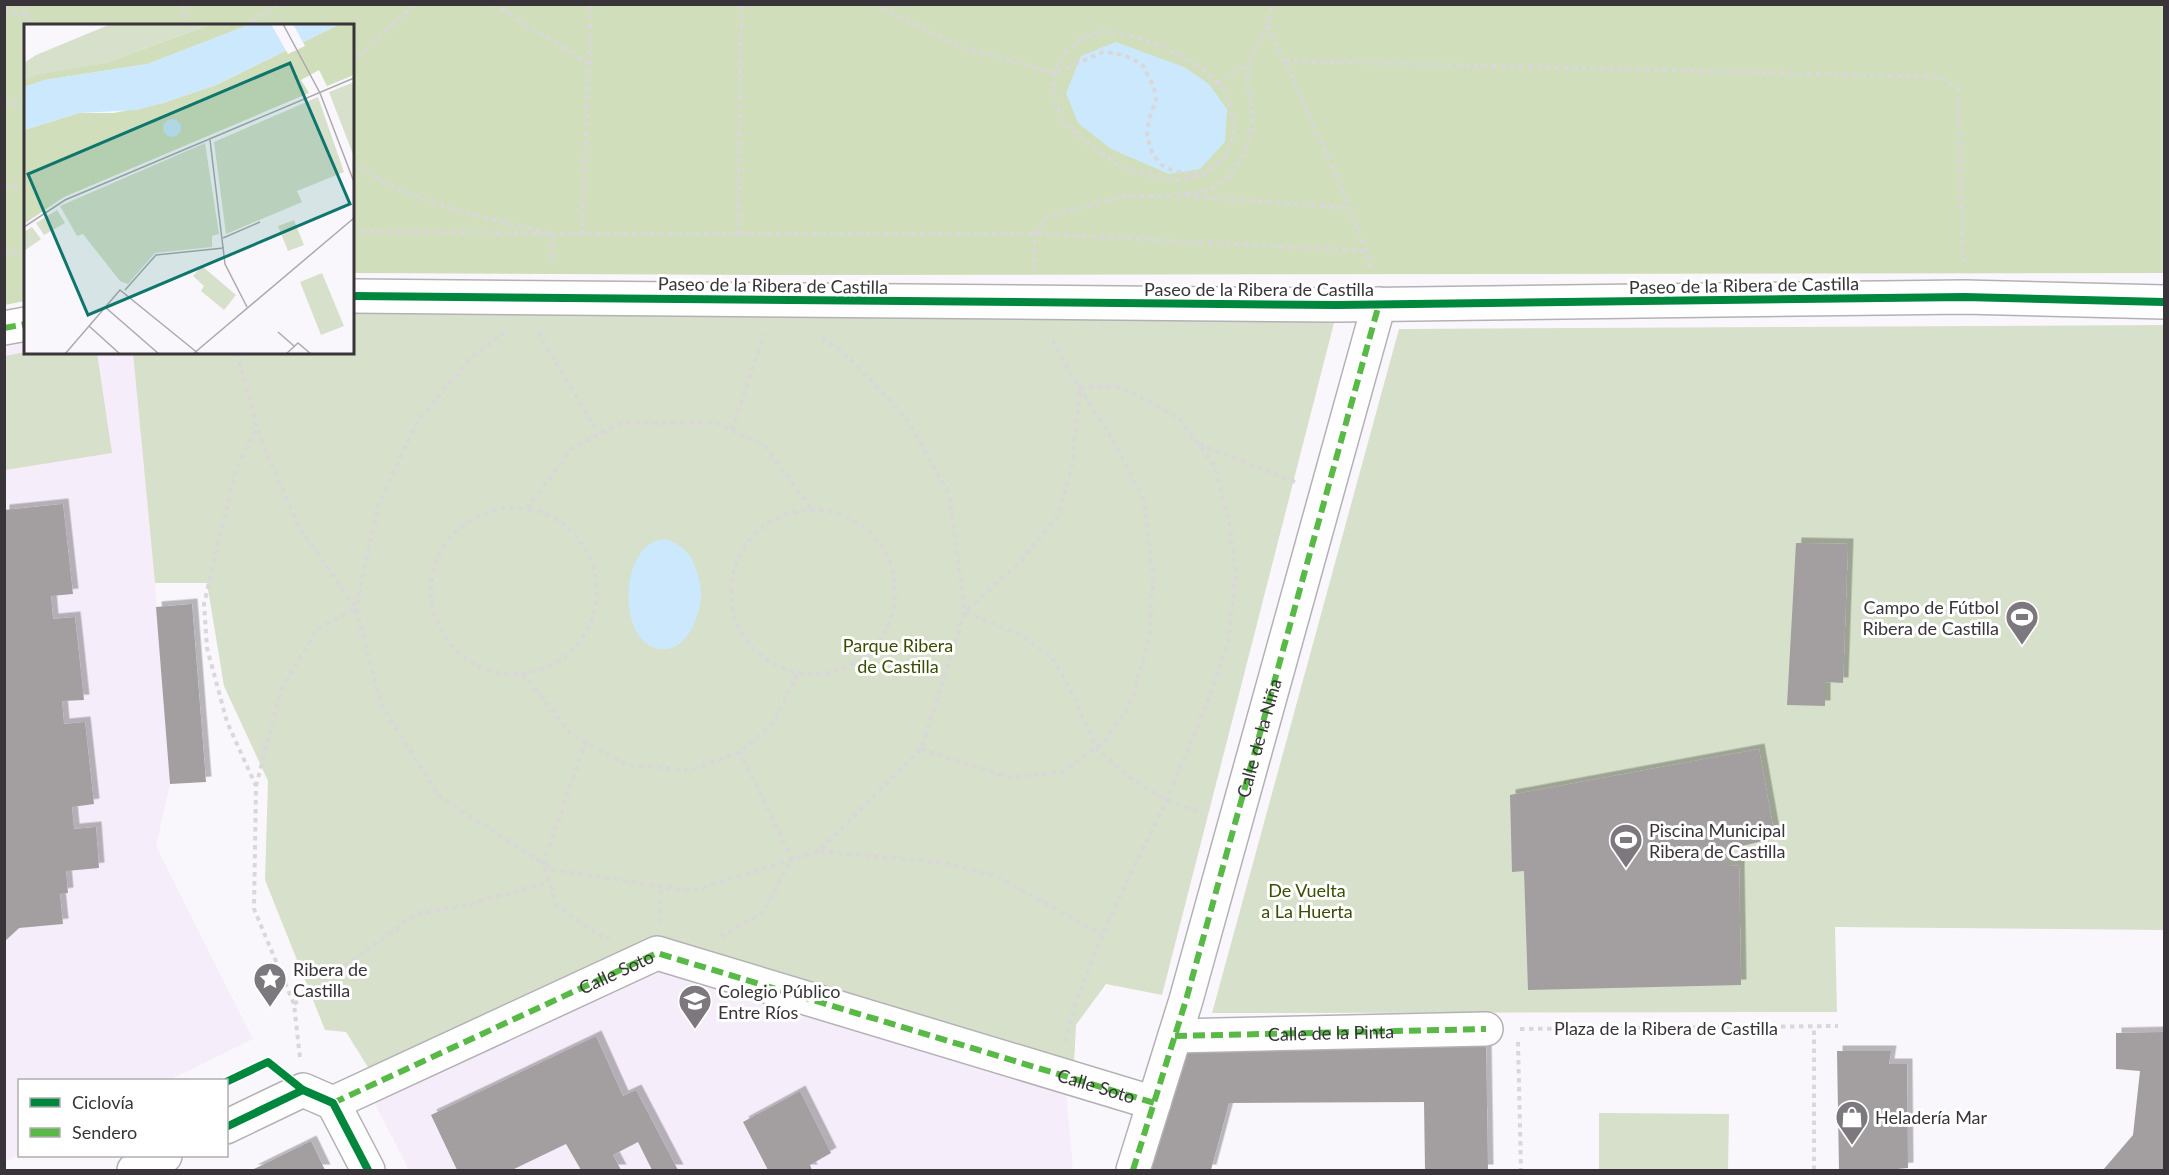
<svg xmlns="http://www.w3.org/2000/svg" width="2169" height="1175" font-family="Lato,sans-serif">
  <defs>
    <filter id="shadow"><feDropShadow dx="5.5" dy="-5.5" stdDeviation="0" flood-color="#0004"/></filter>
  </defs>
  <rect width="100%" height="100%" fill="#faf7fc"/>
  <path fill="#f6edfa" d="M25 343 26 352 133 353 155 583 170 784 156 846 253 1039 170 1080H20L19 1155 5 1162 4 347Z
    M659 969 1066 1091 1073 1170H409L374 1102Z"/>
  <path fill="#d7e0ca" d="M353 314 1333 316 1335 319 1162 995 1106 984 1076 1025 1074 1063 656 938 371 1072 346 1032 325 1030 265 880 268 781 224 686 207 583H155L133 353 352 352Z
    M2164 325V930L1835 927 1837 1012 1212 1013 1399 329Z
    M25 352 97 353 112 453 5 470V356Z
    M1599 1113 1729 1114 1728 1170H1599Z"/>
  <path fill="#d0debb" d="M5 5H2164V273L782 275 353 273 352 26H26L25 301 5 305Z"/>
  <path fill="#cce8fc" d="M1116 42 1184 67 1209 84 1227 109 1225 142 1200 169 1169 174 1111 149 1078 123 1066 93 1081 56Z
    M667 539C677 544 686 549 691 558 697 569 702 586 701 598 699 619 686 653 659 649 619 642 620 558 653 542 657 540 663 540 667 539Z"/>
  <path fill="#a39fa1" filter="url(#shadow)" d="M63 504 73 594 51 596 53 619 75 617 84 700 62 701 64 724 85 722 94 804 72 807 74 829 96 827 99 868 66 871 68 893 60 894 63 924 19 928 4 942V510Z
    M1796 543 1848 544 1843 683 1825 682V706L1787 705Z
    M192 604 206 782 170 784 156 607Z
    M1759 749 1775 838 1726 850 1727 865 1739 866 1741 985 1528 990 1524 871 1512 872 1510 795Z
    M2164 1032V1170H2103L2133 1135 2140 1071 2116 1069V1033Z
    M596 1036 623 1096 636 1090 678 1170H652L638 1142 613 1155 621 1170H581L566 1144 512 1170H457L431 1115Z
    M1486 1041 1488 1170H1425L1424 1102 1229 1103 1211 1170H1148L1183 1044Z
    M1837 1051H1891L1889 1064H1907L1908 1168 1887 1170H1839Z
    M800 1091 831 1153 810 1165 812 1170H768L743 1122Z
    M311 1141 325 1170H252Z"/>
  <g fill="none" stroke-linecap="round" stroke-linejoin="round">
    <g stroke="#b4b1b5" stroke-width="36">
      <g id="minor">
        <path d="M352 296 1337 305 1964 297 2164 302"/>
        <path d="M4 328 26 324"/>
        <path id="s1" d="M1175 1036 1486 1029"/>
        <path d="M333 1103 657 953 1154 1103"/>
        <path d="M226 1127 303 1090 333 1103 368 1170"/>
        <path d="M134 1170 165 1156"/>
        <path id="s2" d="M1133 1170 1186 1000 1379 304"/>
      </g>
    </g>
    <path stroke="#d9d7da" stroke-width="4" stroke-dasharray="4.5 4.5" stroke-linecap="butt" d="M184 4 186 26
      M493 4 588 63
      M874 4 961 47 1055 73 1103 52 1115 53 1133 59 1143 66 1154 87 1156 101 1149 119 1147 136 1152 152 1160 164 1173 171 1200 174
      M4 10 24 15 40 26
      M24 15 29 4
      M1268 25 1340 185 1366 251
      M244 26 279 4
      M1102 31 1136 37 1172 51 1202 68 1225 91 1233 118V138L1224 158 1203 175 1179 180 1152 176 1122 167 1090 146 1062 121 1053 94 1055 73 1063 54 1081 39Z
      M1285 61 1940 77 1958 89 1963 263
      M352 63 415 4
      M1217 83 1248 63
      M4 100 18 104 26 103
      M352 161C410 205 484 217 553 234L552 264
      M4 186 26 187
      M1186 196 1349 208
      M352 231 544 234
      M551 234H1044L1366 251 1371 271
      M582 235 591 4
      M738 235 741 4
      M4 254 26 251
      M1034 271 1035 234 1046 218 1123 196H1168L1208 191 1226 179 1241 159 1249 139 1253 114 1248 91V63L1268 25 1272 4
      M505 332 472 357 418 420 378 506 356 608 381 705 439 796 553 870 692 891 819 851 921 749 965 612 949 494 907 419 853 361 818 334
      M538 332 599 434
      M239 352 240 364 257 427 236 469 204 604 207 648 227 722 256 786 254 909 294 1004 300 1058
      M732 430 764 334
      M1199 444 1295 482
      M431 591a83 83 0 1 1 166 0a83 83 0 1 1-166 0Z
      M527 508 572 448 621 423H716L764 445 812 510
      M731 592a82 82 0 1 1 164 0a82 82 0 1 1-164 0Z
      M523 674 570 733 627 765 691 770 740 752 773 724 798 673
      M586 741 543 864 557 906 601 936 610 938
      M921 749 1009 777 1062 772 1106 740 1132 700 1149 639 1153 576 1144 500 1113 440 1071 374 1051 337
      M256 786 281 690 317 629 356 608 300 529 262 442 258 427
      M820 851 945 863 996 876 1103 935
      M659 922 662 886
      M721 937 763 912 792 859 740 752
      M294 1004 416 914 463 906 549 882
      M1520 1029 1838 1026
      M1065 1042C1070 1024 1074 1006 1081 989 1105 924 1136 862 1167 800L1170 792 1205 709 1228 643 1236 573 1229 521 1215 467 1180 419 1122 387H1080L1072 466 1057 517 1019 563 965 612 1019 634 1052 657 1074 696 1096 748 1130 778 1167 800 1203 814
      M1518 1042 1521 1170
      M1814 1170V1027"/>
    <use href="#minor" stroke="#fefeff" stroke-width="33"/>
    <g stroke="#58b947" stroke-width="6" stroke-dasharray="12 6" stroke-linecap="butt">
      <path d="M4 328 26 324"/>
      <path d="M1175 1036 1486 1029"/>
      <path id="s3" d="M333 1103 657 953 1154 1103"/>
      <path d="M1133 1170 1186 1000 1379 304"/>
    </g>
    <g stroke="#fff" stroke-width="11">
      <path id="cycleway" d="M352 296 1337 305 1964 297 2164 302
        M226 1082 268 1062 303 1090 333 1103 368 1170
        M226 1127 303 1090"/>
    </g>
    <use href="#cycleway" stroke="#00873e" stroke-width="8"/>
  </g>
  <defs>
    <g id="stadium-pin" transform="scale(1.725)"><path d="M0 17L-7.5 6A9.5 9.5 0 1 1 7.5 6Z" fill="#7c787d" stroke="#fff"/><path d="M0-5a6.5 5 0 1 0 0 10a6.5 5 0 1 0 0-10ZM-3.5-1.8h7v3.6h-7Z" fill="#fff"/></g>
    <g id="sight-pin" transform="scale(1.725)"><path d="M0 17L-7.5 6A9.5 9.5 0 1 1 7.5 6Z" fill="#7c787d" stroke="#fff"/><path d="M0-6L1.8-2.2L6-1.7L2.9 1.2L3.7 5.4L0 3.3L-3.7 5.4L-2.9 1.2L-6-1.7L-1.8-2.2Z" fill="#fff"/></g>
    <g id="school-pin" transform="scale(1.725)"><path d="M0 17L-7.5 6A9.5 9.5 0 1 1 7.5 6Z" fill="#7c787d" stroke="#fff"/><path d="M0-5L7-2L0 1L-7-2ZM-4 1L0 2.5L4 1V4Q0 6-4 4Z" fill="#fff"/></g>
    <g id="shop-pin" transform="scale(1.725)"><path d="M0 17L-7.5 6A9.5 9.5 0 1 1 7.5 6Z" fill="#7c787d" stroke="#fff"/><path d="M-5-2.5h2.3a2.7 3.5 0 0 1 5.4 0H5L5.5 6h-11ZM-1.5-2.5h3a1.5 2.3 0 0 0-3 0Z" fill="#fff"/></g>
  </defs>
  <g fill-rule="evenodd">
    <use href="#stadium-pin" x="2022" y="617"/>
    <use href="#stadium-pin" x="1626" y="840"/>
    <use href="#sight-pin" x="270" y="979"/>
    <use href="#school-pin" x="695" y="1001"/>
    <use href="#shop-pin" x="1852" y="1117"/>
  </g>
  <g text-anchor="middle" dominant-baseline="central" stroke-width="6" stroke-linejoin="round" paint-order="stroke">
    <g font-size="18" fill="#383439" stroke="#fff">
      <text transform="translate(773 285) rotate(1)">Paseo de la Ribera de Castilla</text>
      <text transform="translate(1744 285) rotate(-1)">Paseo de la Ribera de Castilla</text>
      <text x="1259" y="289">Paseo de la Ribera de Castilla</text>
      <text stroke="none"><textPath href="#s2" startOffset="450">Calle de la Niña</textPath></text>
      <text stroke="none"><textPath href="#s3" startOffset="312">Calle Soto</textPath></text>
      <text x="1666" y="1028">Plaza de la Ribera de Castilla</text>
      <text stroke="none"><textPath href="#s1" startOffset="156">Calle de la Pinta</textPath></text>
      <text stroke="none"><textPath href="#s3" startOffset="816">Calle Soto</textPath></text>
    </g>
    <g font-size="18" fill="#383439" stroke="#fff" text-anchor="start">
      <text x="1999" y="607" text-anchor="end">Campo de Fútbol<tspan x="1999" dy="21">Ribera de Castilla</tspan></text>
      <text x="1649" y="830">Piscina Municipal<tspan x="1649" dy="21">Ribera de Castilla</tspan></text>
      <text x="293" y="969">Ribera de<tspan x="293" dy="21">Castilla</tspan></text>
      <text x="718" y="991">Colegio Público<tspan x="718" dy="21">Entre Ríos</tspan></text>
      <text x="1875" y="1117">Heladería Mar</text>
    </g>
    <g font-size="18" fill="#394e02" stroke="#fff">
      <text x="898" y="645">Parque Ribera<tspan x="898" dy="21">de Castilla</tspan></text>
      <text x="1307" y="890">De Vuelta<tspan x="1307" dy="21">a La Huerta</tspan></text>
    </g>
  </g>
  <g transform="translate(24 24)">
    <rect width="330" height="330" fill="#faf7fc"/>
    <path d="M87 0H188L81 39 0 56V39L12 31ZM330 58V133L305 68ZM294 73 320 148 273 167 278 178 202 210 190 118ZM181 119 195 210 188 212V223L131 229 104 260 96 257 59 210 53 212 36 182ZM33 186 41 199 20 211 12 199ZM270 196 280 221 264 227 254 202ZM8 203 17 215 0 227V208ZM178 242 212 271 200 286 177 267 180 262 169 252ZM298 249 320 302 297 311 276 258Z" fill="#d7e0ca"/>
    <path d="M188 0H227L124 40 21 56 0 63V56L13 51 81 39ZM316 0H330V51L303 62 295 46 277 56 285 69 40 173 0 200V106L55 89H90L139 79 192 61Z" fill="#d0debb"/>
    <path d="M227 0H316L192 61 139 79 113 86 55 89 0 106V63L21 56 124 40ZM139 104a9 9 0 1 1 18 0a9 9 0 1 1-18 0Z" fill="#cce8fc"/>
    <path d="M247 0H269L281 22 264 30Z" fill="#faf7fc"/>
    <path fill="none" stroke="#aca9ae" stroke-width="1.5" d="M259 0 296 69 330 158M186 116 201 240 223 283M0 203 41 176 330 54M199 214 236 198M101 266 132 231 200 224M81 283 135 330M65 302 96 330M254 308 270 322M41 330 96 266 175 330M169 330 330 194M262 330 274 319 287 330"/>
    <path fill="#0f766e" fill-opacity="0.15" stroke="#0f766e" stroke-width="3" d="M266 39 326 180 64 291 4 150Z"/>
    <rect width="330" height="330" fill="none" stroke="#383439" stroke-width="3"/>
  </g>
  <rect width="2169" height="1175" fill="none" stroke="#383439" stroke-width="12"/>
  <rect x="18" y="1079" width="210" height="78" fill="#ffffff" stroke="#afaeb0" stroke-width="1.5"/>
  <rect x="30" y="1098" width="30" height="9" fill="#00873e" stroke="#afaeb0" stroke-width="1.5"/>
  <text x="72" y="1109" font-size="18" fill="#383439">Ciclovía</text>
  <rect x="30" y="1128" width="30" height="9" fill="#58b947" stroke="#afaeb0" stroke-width="1.5"/>
  <text x="72" y="1139" font-size="18" fill="#383439">Sendero</text>
</svg>
